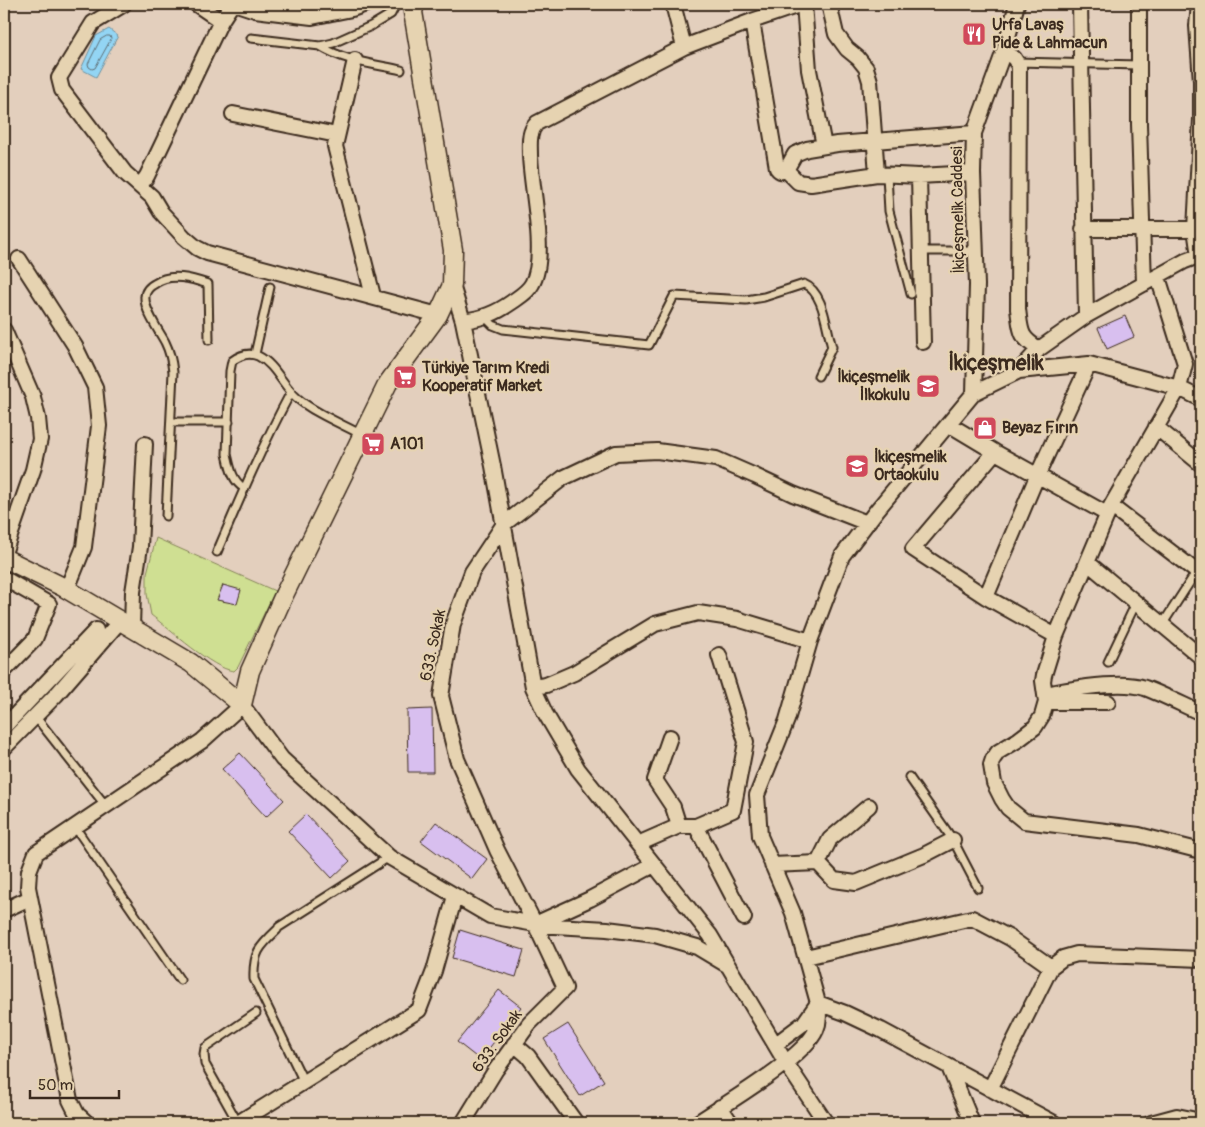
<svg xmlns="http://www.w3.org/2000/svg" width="1205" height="1127" font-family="Pangolin,sans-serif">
  <rect width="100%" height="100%" fill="#e3cfbd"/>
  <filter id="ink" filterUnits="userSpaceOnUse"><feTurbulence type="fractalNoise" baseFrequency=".02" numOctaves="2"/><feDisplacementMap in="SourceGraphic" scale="10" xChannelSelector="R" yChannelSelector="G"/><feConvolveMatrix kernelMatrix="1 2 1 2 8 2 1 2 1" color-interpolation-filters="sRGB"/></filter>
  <g filter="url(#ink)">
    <path fill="#cfdf92" stroke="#858458" d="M156 538 275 591 238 667 234 671C212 669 170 629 151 615L147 594V573Z"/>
    <path fill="#93d5f4" stroke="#70919e" d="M109 29 118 36 96 77 81 69 96 36Z"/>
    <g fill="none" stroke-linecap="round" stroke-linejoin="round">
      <path stroke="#5e6e74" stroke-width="1" d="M107 36H110L111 39 95 68 92 69 89 67 88 64 100 40Z"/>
    </g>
    <path fill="#d8bfef" stroke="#3b2a1e" d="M1125 316 1134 337 1107 349 1098 328Z
      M223 585 241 590 237 604 217 600Z
      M432 709 433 772H408L407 710Z
      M240 753 284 800 266 817 222 769Z
      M306 814 350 861 332 878 288 831Z
      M436 822 487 859 472 879 421 841Z
      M460 930 524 950 516 977 452 958Z
      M499 990 521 1007 480 1060 457 1042Z
      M568 1024 604 1081 580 1096 544 1039Z"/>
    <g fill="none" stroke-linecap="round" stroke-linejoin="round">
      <g stroke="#3b2a1e" stroke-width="11">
        <path id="service" d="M251 38 320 46 333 43 371 26 391 14 396 4
          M320 46C344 61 374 64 401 70
          M1017 62 1139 65
          M887 175 889 211 911 294
          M921 251H976
          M485 317 493 325 503 329 649 345 674 296 746 300 764 297 804 284C824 292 826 328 832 347L818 376
          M255 354 270 287
          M171 422H229
          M244 488C232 481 230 467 227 454L230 371 232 361C240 355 249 352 258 356 275 364 283 386 297 398 314 413 342 424 362 435
          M166 516 173 372C172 362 170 352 165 342 159 331 144 310 145 297 145 290 150 286 156 283 170 272 193 279 208 284L209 340
          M217 552C240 498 263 444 291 392
          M1162 625 1197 571
          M1108 662 1136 603
          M35 716 106 806
          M909 777 953 840 978 888
          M75 827 180 980
          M279 927 389 857
          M277 930C259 947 253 953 254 979L304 1082
          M238 1123 205 1064 204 1054 205 1048 256 1013"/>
      </g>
      <g stroke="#3b2a1e" stroke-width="18">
        <path id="minor" d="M124 4 93 23 59 78 62 90 125 173 152 197 161 212 184 237 197 248 207 253 438 315
          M196 4 221 21
          M237 4 255 10 312 17 352 9 366 4
          M673 4 684 47
          M804 4 809 70 824 146
          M829 4 836 34 847 49 858 58 866 68 870 81 877 174
          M1080 4 1086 316
          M1139 4V124L1144 284
          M1199 4 1197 26 1201 81V119L1195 229 1199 256
          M752 21 777 168C780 172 783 172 786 170L795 154 807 149 837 144 974 133
          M1004 51 1014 58 1019 66 1018 309C1021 331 1019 337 1039 349
          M355 60 335 146 373 296
          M233 114 337 135
          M786 170 798 182 811 184 877 174 919 176 973 173
          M919 176 923 342
          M140 186 147 176 221 21 232 4
          M1083 229H1195
          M19 259 75 346 95 387 99 426 84 547 67 589
          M1158 277 1185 364 1179 388 1111 506 1056 636 1044 675 1043 681 1046 702 1042 716 1035 727 1018 740 998 752 993 759 991 765 994 783 1002 799 1008 808 1024 821 1139 835 1201 851
          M452 285 463 321 493 466 533 687 546 685 574 673 655 624 698 613 737 619 810 641
          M463 321C483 318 495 314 512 302 519 297 528 292 532 284 548 257 531 189 530 155 530 144 528 132 537 123L684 47 752 21 802 4
          M4 330 33 397 38 418 40 439 33 470 4 553
          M1019 371 1039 349 1086 316 1185 261 1201 255
          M974 393 977 285 973 173 974 133 1004 51 1017 4
          M950 425 995 452 1107 514
          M1156 427 1201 464
          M995 452 913 549 986 597 1056 636
          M1111 506 1201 575
          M1088 563 1201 657
          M4 583 7 580 49 604 35 639 4 671
          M986 597 1038 474 1089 364
          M132 628 133 592 140 547 145 444
          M533 687 545 713 578 769 710 935 786 1063 826 1123
          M1046 694C1071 689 1121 680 1145 688 1164 695 1183 705 1201 713
          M1046 702H1108
          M4 727 96 630
          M670 737 655 780 673 807 679 826
          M4 748 56 695 120 621
          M696 826 744 918
          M638 844 679 826H696L733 810 746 742 719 655
          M818 863 830 839 869 806
          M772 865 818 863 834 880 856 883 924 855 953 840
          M4 910 30 898
          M538 925 607 929 655 935 697 947 727 965
          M806 957 972 918 1010 938 1051 967
          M514 1044 528 1056 576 1123
          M776 1044 804 1023 818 1003
          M949 1067 972 1123
          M990 1089 1051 967 1063 958 1077 954 1201 959
          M720 1107 731 1123
          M87 1123 77 1114 70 1100 28 887 29 871 36 853 202 741 242 705 282 759 389 857 490 916 535 924 590 899 654 865
          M238 1123 419 1010 434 971 455 896
          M463 1123 495 1071 529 1024 565 988 535 924 497 850 457 759 441 696 453 624 472 572 504 524 563 478 616 453 657 451 716 459 755 476 793 494 867 523
          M697 1123C725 1104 804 1058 816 1030 820 1021 819 1013 818 1003
          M1054 1123 881 1030 845 1013 818 1003 793 913 760 836 757 795 787 720 810 641 842 556 877 510 974 393 1019 371 1089 364 1179 388 1201 399
          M1151 1123 1177 1116 1201 1121"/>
      </g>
      <g stroke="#3b2a1e" stroke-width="21">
        <path id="tertiary" d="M4 558 63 587 191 663 242 705 250 671 284 595 388 383 438 315 452 285 453 250 413 12 415 4"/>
      </g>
      <use href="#service" stroke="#e6d3b1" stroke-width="7"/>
      <use href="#minor" stroke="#e6d3b1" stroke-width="14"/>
      <use href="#tertiary" stroke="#e6d3b1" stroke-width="18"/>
    </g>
  </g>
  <defs>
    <g id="restaurant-square" transform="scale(1.25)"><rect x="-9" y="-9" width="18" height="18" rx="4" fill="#d1495b" stroke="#e6d3b1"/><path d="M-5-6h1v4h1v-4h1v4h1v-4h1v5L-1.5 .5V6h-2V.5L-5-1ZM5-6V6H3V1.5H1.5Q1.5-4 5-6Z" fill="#fff"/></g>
    <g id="supermarket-square" transform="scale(1.25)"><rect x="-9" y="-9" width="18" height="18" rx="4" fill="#d1495b" stroke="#e6d3b1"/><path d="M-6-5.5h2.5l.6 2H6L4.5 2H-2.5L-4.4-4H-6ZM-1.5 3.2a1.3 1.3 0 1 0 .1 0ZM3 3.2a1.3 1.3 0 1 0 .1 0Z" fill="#fff"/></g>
    <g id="school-square" transform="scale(1.25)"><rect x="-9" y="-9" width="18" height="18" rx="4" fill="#d1495b" stroke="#e6d3b1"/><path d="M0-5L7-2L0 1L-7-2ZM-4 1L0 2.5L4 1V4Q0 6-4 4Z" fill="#fff"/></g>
    <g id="shop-square" transform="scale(1.25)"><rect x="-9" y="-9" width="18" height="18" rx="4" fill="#d1495b" stroke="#e6d3b1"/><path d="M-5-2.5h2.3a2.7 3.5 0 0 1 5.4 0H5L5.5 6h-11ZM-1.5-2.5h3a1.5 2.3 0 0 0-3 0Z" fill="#fff"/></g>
  </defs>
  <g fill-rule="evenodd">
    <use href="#restaurant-square" x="974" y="34"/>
    <use href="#supermarket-square" x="405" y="377"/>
    <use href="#school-square" x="928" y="386"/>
    <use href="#shop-square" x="985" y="428"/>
    <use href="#supermarket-square" x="373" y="444"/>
    <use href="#school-square" x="857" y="466"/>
  </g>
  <g text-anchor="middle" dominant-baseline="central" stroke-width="4.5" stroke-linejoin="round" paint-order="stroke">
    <g font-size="16" font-weight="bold" fill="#3b2a1e" stroke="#e6d3b1" text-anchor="start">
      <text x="992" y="25">Urfa Lavaş<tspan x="992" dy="18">Pide &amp; Lahmacun</tspan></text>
      <text x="422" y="368">Türkiye Tarım Kredi<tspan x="422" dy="18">Kooperatif Market</tspan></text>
      <text x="910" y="377" text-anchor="end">İkiçeşmelik<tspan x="910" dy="18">İlkokulu</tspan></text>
      <text x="1002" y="428">Beyaz Fırın</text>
      <text x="390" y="444">A101</text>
      <text x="874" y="457">İkiçeşmelik<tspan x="874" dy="18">Ortaokulu</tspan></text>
    </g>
    <g font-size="16" fill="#3b2a1e" stroke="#e6d3b1">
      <text transform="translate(958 210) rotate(-91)">İkiçeşmelik Caddesi</text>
      <text transform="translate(433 645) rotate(-78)">633. Sokak</text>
      <text transform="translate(497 1041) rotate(-54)">633. Sokak</text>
    </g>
    <g font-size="21" font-weight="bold" fill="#3b2a1e" stroke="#e6d3b1">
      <text x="996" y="363">İkiçeşmelik</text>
    </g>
  </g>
  <rect width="1205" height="1127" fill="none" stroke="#e6d3b1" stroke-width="20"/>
  <rect x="10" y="10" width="1185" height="1107" fill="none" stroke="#3b2a1e" stroke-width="2" filter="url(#ink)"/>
  <path d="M30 1090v8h89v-8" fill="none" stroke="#3b2a1e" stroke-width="2.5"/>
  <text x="38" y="1090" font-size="15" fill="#3b2a1e" stroke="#e6d3b1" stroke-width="4" paint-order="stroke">50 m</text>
</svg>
